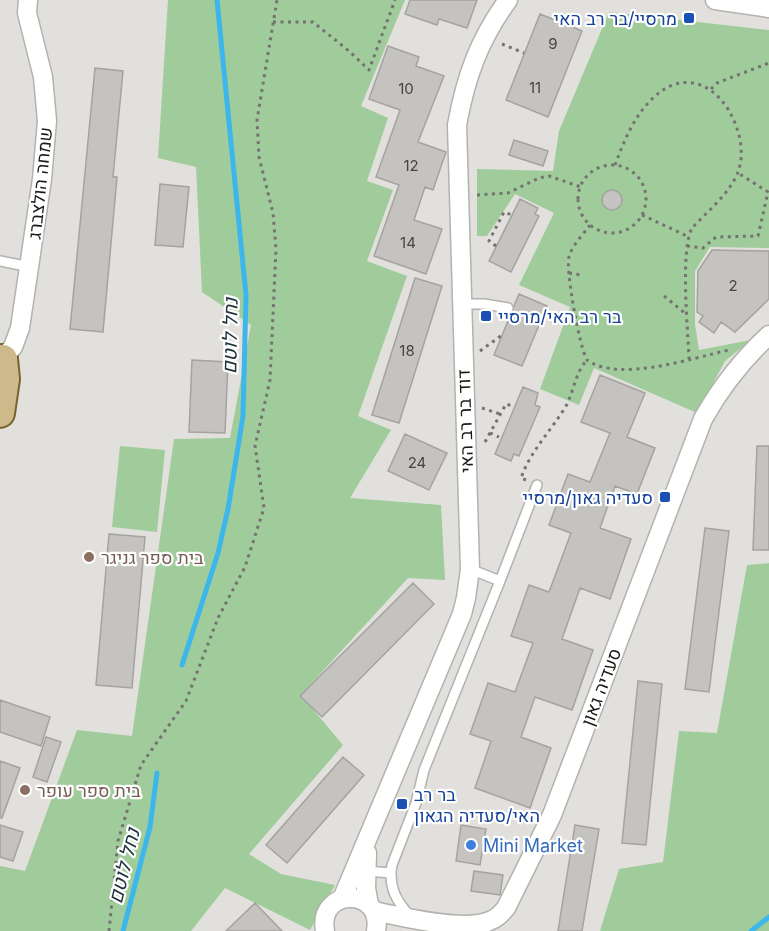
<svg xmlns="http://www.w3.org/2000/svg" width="769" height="931" font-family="Inter,Heebo,sans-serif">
  <rect width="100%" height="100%" fill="#e2e0dd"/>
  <path fill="#9fcc9a" d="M168 0H405L361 106 388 118 367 181 393 190 367 261 407 276 358 416 391 430 350 498 441 505 445 580 408 578 301 695 343 745 249 854 281 874 335 885 310 930 225 888 191 931H0V866L25 871 77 730 132 736 174 439 230 438 251 325 202 292 196 167 158 158Z
    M609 12 769 30V248L710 247 695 271V324L699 350 751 340 725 361 697 413 594 368 579 405 540 389 570 307 519 285 554 213 515 194 487 236H477V169L553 171 559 131Z
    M120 446 165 450 157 532 112 527Z
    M769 563V931H600L619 869 663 862 679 731 717 733 747 565Z"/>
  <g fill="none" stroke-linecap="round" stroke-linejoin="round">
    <path stroke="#3db7eb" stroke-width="5" d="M182 665 218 553 228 509 243 416 246 295 217 0
      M123 931 150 827 157 773
      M751 931 769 917"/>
  </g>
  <path fill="#c5c3c0" stroke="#a4a3a0" stroke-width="1.5" d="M410 0H477L467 28 439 19 437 25 405 14Z
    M540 14 582 31 548 117 506 100Z
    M388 46 419 57 416 66 444 76 418 142 446 152 433 190 425 187 414 220 442 229 426 274 374 256 399 185 376 177 400 110 369 99Z
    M95 68 123 71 113 177H117L103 332 70 329Z
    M514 140 548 151 543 166 509 155Z
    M160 184 189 187 183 247 155 245Z
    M602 200a10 10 0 1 1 20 0a10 10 0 1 1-20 0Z
    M520 199 538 208 535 214 539 216 511 272 489 261Z
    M712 250 769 251V299L735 332 721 322 714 333 699 322 703 316 697 312 698 271Z
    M415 278 442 286 399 423 372 415Z
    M519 294 547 306 522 366 494 355Z
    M192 360 228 362 225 433 189 432Z
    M600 375 645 393 627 437 655 448 637 494 615 486 600 528 631 539 610 599 580 588 562 639 593 650 572 710 535 697 521 737 551 748 530 808 475 788 491 741 470 734 488 683 515 692 533 643 511 636 529 585 549 592 571 533 549 525 568 474 590 482 610 433 581 422Z
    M523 387 538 393 535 405 540 407 519 456 514 454 511 461 495 454Z
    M405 434 447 453 429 490 388 471Z
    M757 446H769V550H753Z
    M705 528 729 531 709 692 685 689Z
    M109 534 145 537 132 688 96 685Z
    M413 583 434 604 322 717 300 696Z
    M638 681 662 684 646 845 622 843Z
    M0 700 50 717 41 746 0 732Z
    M46 737 61 742 47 782 33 777Z
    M343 757 364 775 287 863 266 845Z
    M0 761 20 768 2 818H0Z
    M0 825 23 832 13 861 0 857Z
    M461 825 486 829 480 865 456 861Z
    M575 825 599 829 582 931H558Z
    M474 871 503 875 500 895 471 891Z
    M255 903 282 931H226Z"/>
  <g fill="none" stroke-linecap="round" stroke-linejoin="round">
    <g stroke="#b4b2af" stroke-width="12">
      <path id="lane" d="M0 261 30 267
        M462 304H484L508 308
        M500 581 537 485
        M366 871 391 873
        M410 916C396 901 388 886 392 865L416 803 424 770 500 581 470 569"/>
    </g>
    <g stroke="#b4b2af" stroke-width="21">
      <path id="street" d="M715 0 769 8
        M0 361 13 347 20 328 42 179 47 121 43 77 27 13 28 0
        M367 853 366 888 369 905
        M342 899 462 614 466 598 470 569 457 125C466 76 479 40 508 0
        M374 911C401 917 462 931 487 922 496 919 500 915 506 908L552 815 703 419C721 387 743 359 769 335
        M325 931C317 887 384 887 376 931"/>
    </g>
    <g stroke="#78632e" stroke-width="32">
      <path id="primary" d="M0 413 5 379 3 359"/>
    </g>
    <path stroke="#747371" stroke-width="3" stroke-dasharray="3 4.5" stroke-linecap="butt" d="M273 22H313L349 51 369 70 395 0
      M502 44 524 53
      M711 89 717 83 769 63
      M615 165C624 141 634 116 653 98 685 67 720 86 735 123 741 138 744 156 738 172 730 193 707 212 692 228 680 251 688 330 689 359
      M578 199a34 34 0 1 1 68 0a34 34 0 1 1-68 0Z
      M477 195 508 193 539 178 549 176 581 187
      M642 215 687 236
      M590 225C583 235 572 245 569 257 565 267 580 350 587 360 619 383 692 358 729 350
      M496 246 489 241 504 212 512 215
      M687 246 703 248 716 237 758 236 768 192 738 173
      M569 273 581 275
      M664 296 686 314
      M480 351 502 335
      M482 408 500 414
      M490 433 499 437
      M485 442 506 404 512 406
      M526 480 521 478C531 450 551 431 566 406 574 391 575 373 587 360
      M109 931 118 841 141 765 186 701 218 618 245 567 264 508 255 446 270 380 276 249 273 213 259 157 257 120 277 0"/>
    <use href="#lane" stroke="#fff" stroke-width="9"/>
    <use href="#street" stroke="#fff" stroke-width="18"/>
    <use href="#primary" stroke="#cdb989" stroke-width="28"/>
  </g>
  <g fill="#1a4fb4" stroke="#fff" stroke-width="2">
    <rect x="683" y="12" width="12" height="12" rx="3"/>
    <rect x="480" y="310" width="12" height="12" rx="3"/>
    <rect x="659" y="491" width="12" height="12" rx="3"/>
    <rect x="396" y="798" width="12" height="12" rx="3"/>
  </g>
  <g fill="#8d6e63" stroke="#fff" stroke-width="2">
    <circle cx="89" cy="557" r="6"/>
    <circle cx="25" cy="790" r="6"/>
  </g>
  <circle fill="#3f7fe0" stroke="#fff" stroke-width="2" cx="471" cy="845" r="6"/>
  <g text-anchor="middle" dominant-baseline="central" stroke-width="4.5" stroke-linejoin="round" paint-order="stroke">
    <g font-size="15" fill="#454442">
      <text x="553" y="43">9</text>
      <text x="535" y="87">11</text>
      <text x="406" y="88">10</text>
      <text x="411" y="165">12</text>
      <text x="408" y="242">14</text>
      <text x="733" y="285">2</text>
      <text x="407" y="350">18</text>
      <text x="417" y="462">24</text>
    </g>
    <g font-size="18" fill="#164399" stroke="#fff" text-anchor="end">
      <text x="677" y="18">מרסיי/בר רב האי</text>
      <text x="498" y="316" text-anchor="start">בר רב האי/מרסיי</text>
      <text x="653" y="497">סעדיה גאון/מרסיי</text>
      <text x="414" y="794" text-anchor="start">בר רב<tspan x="414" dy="21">האי/סעדיה הגאון</tspan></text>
    </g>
    <g font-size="18" fill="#1a1918" stroke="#fff">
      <text transform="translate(40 183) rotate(-84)">שמחה הולצברג</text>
      <text transform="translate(465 421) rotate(-92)">דוד בר רב האי</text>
      <text transform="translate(601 687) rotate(-69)">סעדיה גאון</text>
    </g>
    <g font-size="18" fill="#785e54" stroke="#fff" text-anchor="start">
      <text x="101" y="557">בית ספר גניגר</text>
      <text x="37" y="790">בית ספר עופר</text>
    </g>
    <g font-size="18" fill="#366cbe" stroke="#fff" text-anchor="start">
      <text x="483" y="845">Mini Market</text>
    </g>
    <g font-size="20" font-style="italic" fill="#1d313b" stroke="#fff">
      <text transform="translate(230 336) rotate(-89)">נחל לוטם</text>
      <text transform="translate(124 866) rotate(-76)">נחל לוטם</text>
    </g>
  </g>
</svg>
